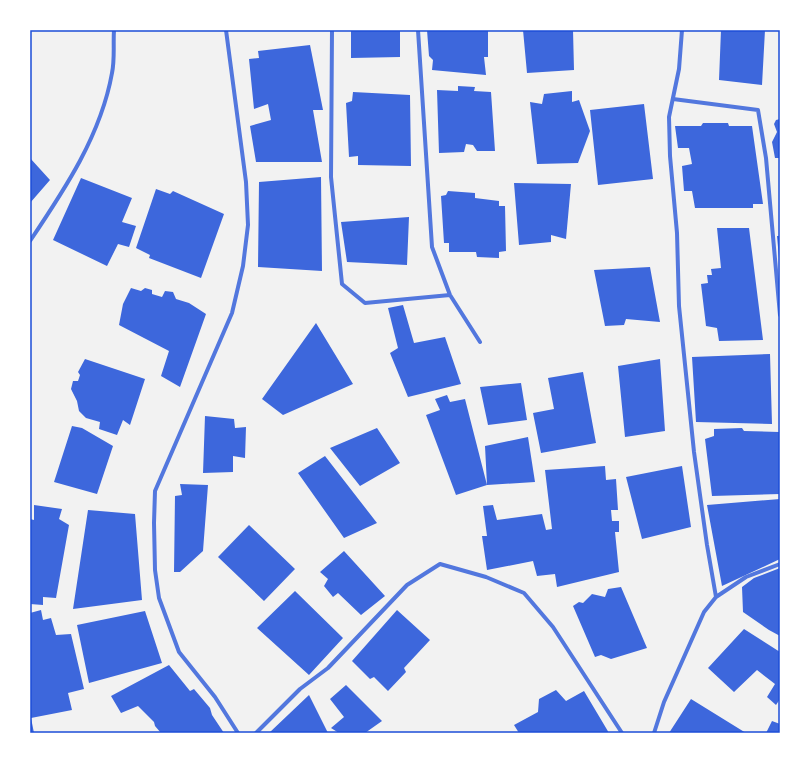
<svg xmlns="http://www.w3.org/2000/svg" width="810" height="763" font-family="'Fira Sans',sans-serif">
  <rect width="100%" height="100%" fill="#f2f2f2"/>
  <path fill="#3d67dc" d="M351 30H400V57L351 58Z
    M427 30H488V57H484L486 75 432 70 433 60 429 56Z
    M523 30H573L574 70 527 73Z
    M721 30H765L762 85 719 80Z
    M310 45 323 110H313L322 162H256L250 126 271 120 268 104 254 109 249 59 259 58 258 51Z
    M458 86 475 87 474 91 491 92 495 151H477L473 145 466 144 464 152 439 153 437 90 458 91Z
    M572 91V102L579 100 590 131 578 163 537 164 530 102 542 104 544 94Z
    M353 92 410 95 411 166 358 165V156L349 157 346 103 352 101Z
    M644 104 653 179 598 185 590 110Z
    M780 119V158H775L772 142 777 132 774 124 776 120Z
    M703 123H728L729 126H752L763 204H753V208H695L692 191H684L682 166 692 164 689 148H678L675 126H701Z
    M30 158 50 180 30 203Z
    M321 177 322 271 258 267 259 182Z
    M81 178 132 198 122 222 136 226 129 247 118 244 107 266 53 240Z
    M514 183 571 184 566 239 551 235V242L519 245Z
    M156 189 170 194 173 191 224 214 201 278 149 258 150 255 136 248Z
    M448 191 475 193V198L499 201V206H505L506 251 499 252V258L477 257 476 252H449V243H444L441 196 446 195Z
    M409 217 407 265 347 262 341 222Z
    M717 228H749L763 340 719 341 717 328 706 326 701 284 708 283 707 275H712L711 269 721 268Z
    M777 236H780V258H779Z
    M650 267 660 322 626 319 624 325 605 326 594 270Z
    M131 288 141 291 145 288 152 290V294L162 297 165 291 173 292 176 299 189 303 206 314 180 387 161 376 169 351 119 325 123 304Z
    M403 305 414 343 445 337 461 384 408 397 390 353 398 348 388 308Z
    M316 323 353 384 283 415 262 399Z
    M770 354 772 424 696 422 692 357Z
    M85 359 145 379 130 425 123 420 117 435 99 429 100 422 86 418 79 411 77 401 71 389 73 381H78L80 375 78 372Z
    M660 359 665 431 625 437 618 366Z
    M583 372 596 443 541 453 533 413 554 409 548 378Z
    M521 383 527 420 488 425 480 387Z
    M447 395 450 402 465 399 487 485 485 446 528 437 535 482 487 485 456 495 426 415 440 410 435 399Z
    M205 416 234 419 235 428 246 427 245 458 233 456V472L203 473Z
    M72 426 82 428 113 446 97 494 54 482Z
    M377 428 400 463 360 486 330 448Z
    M742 428 744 431 779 432 780 494 712 496 705 439 714 436V429Z
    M325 456 377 523 344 538 298 473Z
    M605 466 606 480 616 479 618 510H611L612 521H619V532H615L619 572 557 587 555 574 537 576 533 561 487 570 482 536H487L483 506 493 505 497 520 542 514 546 530 552 529 545 470Z
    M682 466 691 527 642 539 626 477Z
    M180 484 208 485 203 551 180 572H174L175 496 182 495Z
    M780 499V559L722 586 707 505Z
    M34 505 62 509 59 519 69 525 56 598 43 597V605L30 604V519L34 520Z
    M88 510 135 514 142 600 73 609Z
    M249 525 295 569 264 601 218 557Z
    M344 551 385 596 361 615 338 593 333 597 324 586 328 579 320 572Z
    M780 568V636L769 630 743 612 742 587 754 578Z
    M621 587 647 648 611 659 601 655 595 657 573 606 579 602 583 603 592 594 605 597 608 589Z
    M295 591 343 638 309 675 257 628Z
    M41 610 43 620 51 618 56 635 71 634 84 689 68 693 72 710 31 718 34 733H30V613Z
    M397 610 430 640 404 668 406 672 388 691 374 677 370 679 352 661Z
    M145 611 162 663 89 683 77 625Z
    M744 629 780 652V699L776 705 767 697 775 684 757 670 734 692 708 668Z
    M169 665 190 691 194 689 210 708 212 715 224 733H161L155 726 154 722 138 706 121 713 111 696Z
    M346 685 382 721 365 733H339L331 728 344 717 330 699Z
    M556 690 566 701 584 691 609 733H519L514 725 538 712 539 699Z
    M309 695 328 733H269Z
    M691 699 746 733H669Z
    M772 721 780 724V733H766Z"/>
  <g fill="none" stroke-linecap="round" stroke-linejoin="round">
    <path stroke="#5277de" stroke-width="4" d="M226 30 246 182 248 225 243 266 232 313 155 491 154 523 155 570 159 598 179 652 215 697 238 733
      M332 30 331 177 342 284 365 303 450 295
      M418 30 432 247 450 295 480 342
      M682 30 679 69 669 117 670 156 677 233 679 306 694 452 707 545 716 597
      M673 99 758 110 766 158 780 315
      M30 241C65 189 101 135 112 73 115 59 113 44 114 30
      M256 733 300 689 328 668 407 585 440 564 486 577 524 593 553 627 622 733
      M654 733 664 702 704 612 716 597 746 577 780 564"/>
  </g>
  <rect width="810" height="763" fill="none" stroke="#ffffff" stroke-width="62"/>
  <rect x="31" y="31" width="748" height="701" fill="none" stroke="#1d4ed8" stroke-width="1.5"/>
</svg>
